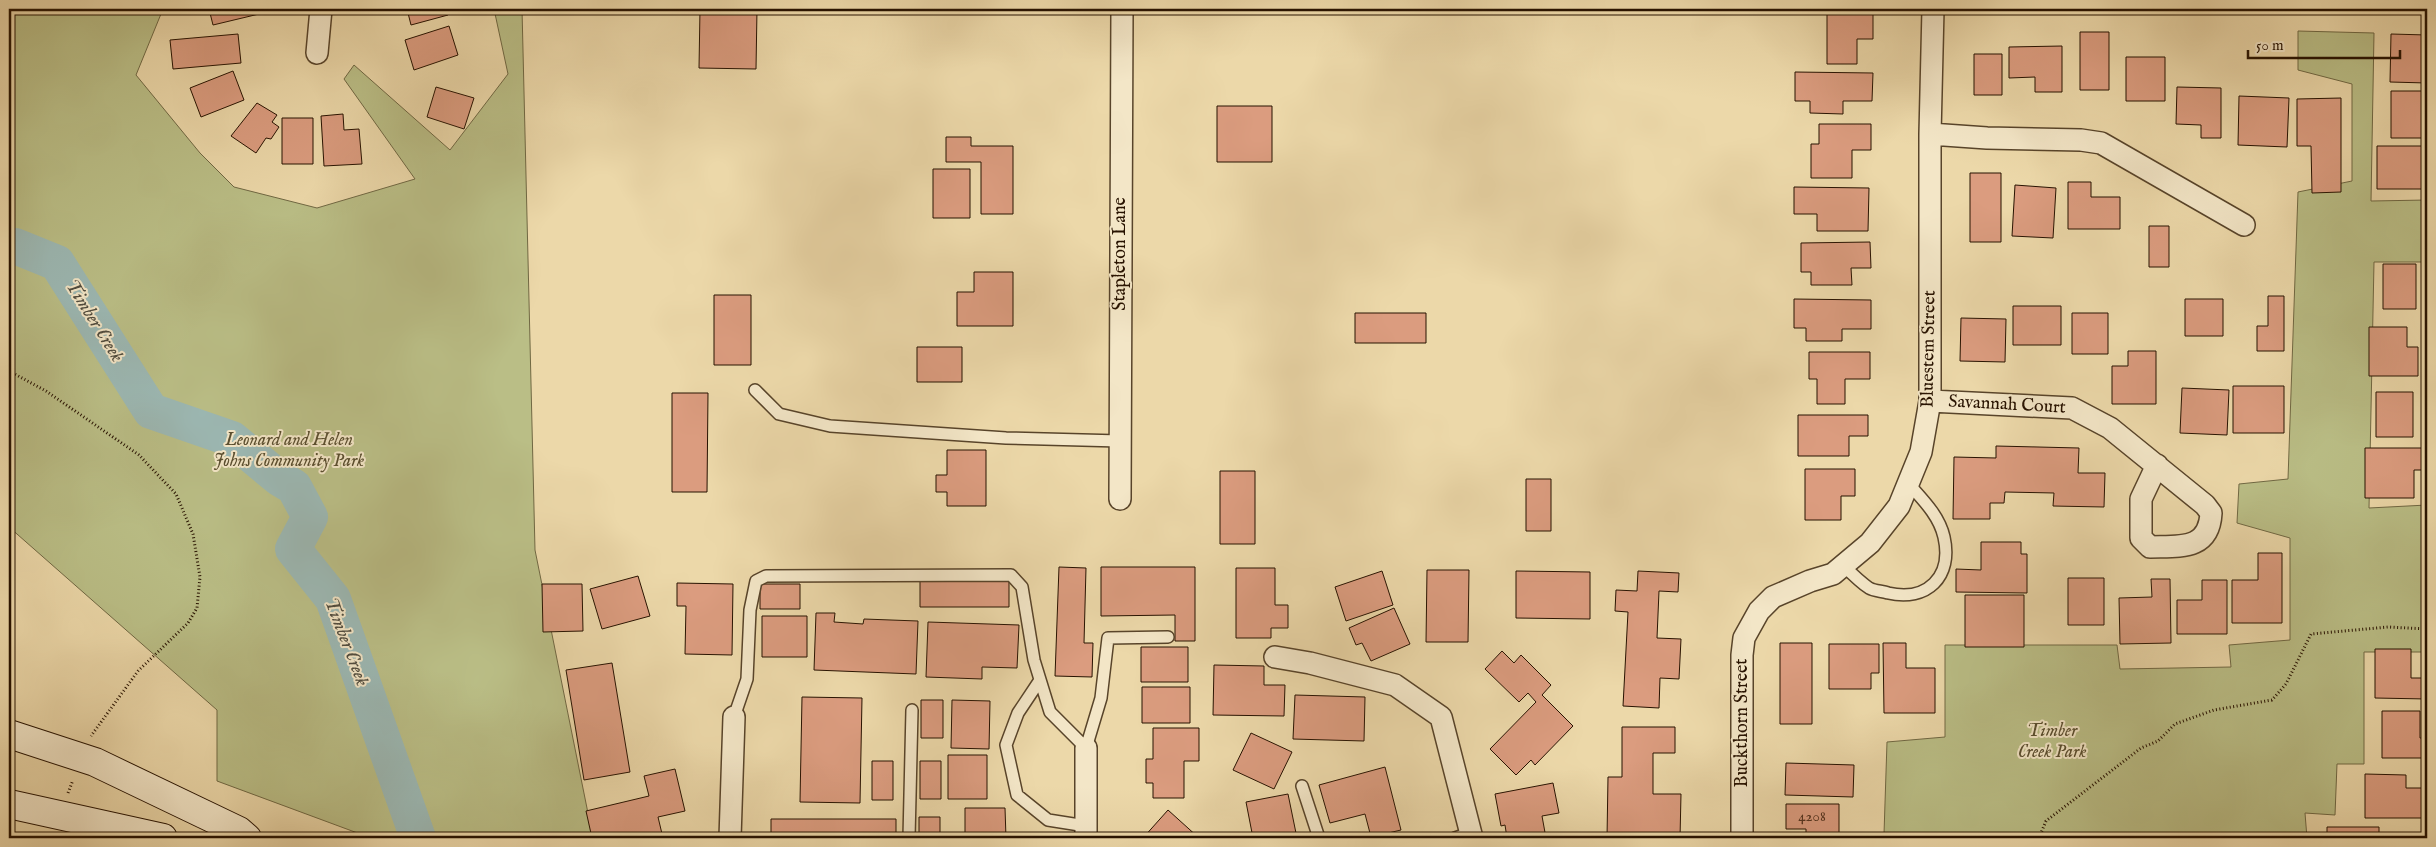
<svg xmlns="http://www.w3.org/2000/svg" width="2436" height="847" font-family="'IM FELL English',serif">
  <rect width="100%" height="100%" fill="#ecd8a9"/>
  <filter id="stains"><feTurbulence type="fractalNoise" baseFrequency=".004" numOctaves="4"/><feColorMatrix values="0 0 0 0 .2 0 0 0 0 .09 0 0 0 0 .02 0 0 0 .5 -.17"/></filter>
  <radialGradient id="worn" r=".72"><stop offset=".6" stop-color="#630" stop-opacity="0"/><stop offset="1" stop-color="#630" stop-opacity=".3"/></radialGradient>
  <path fill="#babe86" stroke="#706843" d="M9 9H163L136 75 200 153 234 187 317 208 415 179 344 79 354 65 450 150 508 74 494 9H522L535 550 593 838H371L217 781V710L9 527Z
    M2298 31 2374 33 2371 201 2427 200V262H2374L2369 508 2427 505V652H2364V764H2337L2335 815 2305 813 2307 838H1851L1884 834 1887 742 1945 737V645H2117L2120 669 2231 667 2229 645 2290 640V538L2237 523 2239 484 2288 479 2298 192 2352 181V84L2298 70Z"/>
  <g fill="none" stroke-linecap="round" stroke-linejoin="round">
    <path stroke="#9cb8b3" stroke-width="36" d="M9 246H15L57 263 151 411 232 439 279 478 294 487 310 517 293 549 333 599 418 838"/>
  </g>
  <path fill="#db9c7f" stroke="#271200" d="M209 9H258L259 14 213 25Z
    M407 9H447L448 15 411 25Z
    M700 9H757L756 69 699 68Z
    M1827 11H1873V39H1857V64H1827Z
    M449 26 458 55 414 70 405 40Z
    M2080 32H2109V90H2080Z
    M238 34 241 63 173 69 170 40Z
    M2391 34 2427 35V83L2390 82Z
    M2062 46V92H2035V77L2009 78V47Z
    M1974 54H2002V95H1974Z
    M2126 57H2165V101H2126Z
    M233 71 244 100 201 117 190 88Z
    M1795 72 1873 73 1872 101H1843V114L1810 113V101H1795Z
    M436 87 474 98 464 129 427 117Z
    M2177 87 2221 88V138H2201V125L2176 124Z
    M2391 91H2427V138H2391Z
    M2239 96 2289 98 2287 147 2238 145Z
    M2341 98V192L2312 193 2311 146H2297V99Z
    M257 103 277 115 272 122 279 127 271 139 266 138 256 153 231 136Z
    M1217 106H1272V162H1217Z
    M343 114 344 130 359 129 362 164 324 166 321 116Z
    M282 118H313V164H282Z
    M1819 124H1871V150H1852V178H1811V144H1819Z
    M946 137H971V146H1013V214H981V162H946Z
    M2377 146H2427V189H2377Z
    M933 169H970V218H933Z
    M1970 173H2001V242H1970Z
    M2068 182H2091V197H2120V229H2068Z
    M2015 185 2056 188 2053 238 2012 236Z
    M1794 187 1869 188 1868 231H1817V214H1794Z
    M2149 226H2169V267H2149Z
    M1870 242 1871 268H1851L1852 285H1811V272H1801V243Z
    M2383 264H2416V309H2383Z
    M974 272H1013V326H957V292H974Z
    M714 295H751V365H714Z
    M2268 296H2284V351H2257V326H2268Z
    M1794 299 1871 300V329H1842V341H1806V328H1794Z
    M2185 299H2223V336H2185Z
    M2013 306H2061V345H2013Z
    M1355 313H1426V343H1355Z
    M2072 313H2108V354H2072Z
    M1961 318 2006 319 2005 362 1960 361Z
    M2369 327H2407V347H2418V376H2369Z
    M917 347H962V382H917Z
    M2128 351H2156V404H2112V366H2128Z
    M1809 352H1870V379H1845V404H1817V379H1809Z
    M2233 386H2284V433H2233Z
    M2182 388 2229 390 2227 435 2180 433Z
    M2376 392H2413V437H2376Z
    M672 393H708L707 492H672Z
    M1798 415H1868V436H1849V456H1798Z
    M1996 446 2079 448 2078 473H2105L2104 507 2053 506 2054 493 2005 492 2004 503H1990V519H1953L1954 457 1996 458Z
    M2365 448H2427V470H2414V498H2365Z
    M947 450H986V506H947V492H936V475H947Z
    M1805 469H1855V496H1841V520H1805Z
    M1220 471H1255V544H1220Z
    M1526 479H1551V531H1526Z
    M1981 542H2021V554H2027V593L1956 592V569L1981 570Z
    M2258 553H2282V623H2232V580H2258Z
    M1059 567 1086 568 1084 643H1093L1092 677 1055 676Z
    M1101 567H1195V641H1175V615L1101 616Z
    M1236 568H1275V605H1288V628H1271V638H1236Z
    M1427 570H1469L1468 642H1426Z
    M1382 571 1393 605 1346 621 1335 587Z
    M1516 571 1590 572V619L1516 618Z
    M1638 571 1679 573 1678 592 1659 591 1657 638 1681 639 1679 679 1660 678 1659 708 1623 706 1628 612 1615 611 1616 590 1637 591Z
    M638 576 650 616 602 629 590 589Z
    M2068 578H2104V625H2068Z
    M2151 579H2170L2171 643 2120 644 2119 598 2152 597Z
    M2202 580H2227V634H2177V600H2202Z
    M920 581H1009V607H920Z
    M677 583 733 584 732 655 685 654 686 606H677Z
    M542 584H582L583 631 543 632Z
    M760 584H800V609H760Z
    M1965 595H2024V647H1965Z
    M1394 608 1410 644 1371 661 1362 643 1356 645 1349 628Z
    M816 613H835L834 622 863 624 864 619 918 621 916 674 814 670Z
    M762 616H807V657H762Z
    M928 622 1019 625 1017 668 982 667V679L926 677Z
    M1780 643H1812V724H1780Z
    M1883 643H1906V668H1935V713H1884Z
    M1829 644H1879V673H1871V689H1829Z
    M1141 647H1188V682H1141Z
    M2375 649H2411V678H2427V699L2375 698Z
    M1502 651 1514 663 1521 655 1551 685 1542 695 1573 726 1535 765 1531 760 1516 775 1490 749 1536 702 1528 693 1519 702 1485 669Z
    M612 663 630 772 584 780 566 670Z
    M1214 665 1264 666V685H1285L1284 716 1213 715Z
    M1142 687H1190V723H1142Z
    M1295 695 1365 697 1364 741 1293 739Z
    M802 697 862 698 860 803 800 802Z
    M921 700H943V738H921Z
    M952 700 990 701 989 749 951 748Z
    M2382 711H2420V738H2427V758H2382Z
    M1622 727H1675V753H1653V794H1681L1680 838H1607L1608 777H1622Z
    M1153 728H1199V761H1184V798H1153V783H1146V759H1153Z
    M1251 733 1292 752 1274 789 1233 770Z
    M948 755H987V799H948Z
    M872 761H893V800H872Z
    M920 761H941V799H920Z
    M1786 763 1854 765 1853 797 1785 795Z
    M1385 767 1401 830 1371 837 1365 814 1330 823 1319 785Z
    M675 769 685 811 658 817 663 838H592L586 811 649 796 644 776Z
    M2365 774 2406 775V788H2423V818H2365Z
    M1553 783 1559 813 1542 816 1546 838H1507L1505 825 1501 826 1495 794Z
    M1288 794 1297 838H1253L1246 802Z
    M1786 804H1839V838H1806V829H1786Z
    M965 808H1005L1006 838H965Z
    M1168 810 1199 838H1143Z
    M919 817H940V838H919Z
    M771 819H896V838H771Z
    M2327 827H2379V838H2327Z"/>
  <g fill="none" stroke-linecap="round" stroke-linejoin="round">
    <g stroke="#58442a" stroke-width="14">
      <path id="lane" d="M755 390 779 414 830 426 1006 438 1120 441
        M1843 565C1851 573 1860 582 1869 588 1874 591 1882 591 1888 593 1927 602 1953 577 1944 537 1939 515 1922 499 1908 483
        M1040 680 1018 713 1006 745 1017 795 1048 820 1086 826
        M734 717 747 679 750 610 756 581 766 576 1011 575 1022 587 1034 660 1050 712 1086 748 1101 698 1108 638 1168 637
        M1302 786 1319 838
        M909 838 912 710
        M1455 838 1470 833"/>
    </g>
    <g stroke="#58442a" stroke-width="24">
      <path id="street" d="M317 53 321 9
        M1930 134 1987 138 2081 140 2101 143 2244 225
        M1930 401 2072 408 2110 428 2205 505 2211 513C2209 551 2179 546 2150 547L2141 538V499L2157 465
        M1120 499 1122 9
        M1275 657 1310 663 1395 685 1441 717 1472 838
        M730 838 734 717
        M1086 838V748
        M1742 838V655L1744 638 1759 611 1773 597 1810 581 1833 574 1870 543 1899 506 1921 452 1930 401V134L1933 9"/>
    </g>
    <g stroke="#271200" stroke-width="30">
      <path id="secondary" d="M9 734 95 762 239 831 247 838
        M9 804 163 838"/>
    </g>
    <path stroke="#271200" stroke-width="3" stroke-dasharray="1 2.5" stroke-linecap="butt" d="M9 371 46 391 139 455 176 494 193 534 200 577 197 608 188 623 138 671 91 736
      M68 793 73 780
      M1946 838 1950 836 1962 838
      M2039 838 2046 821 2141 748 2158 741 2175 724 2214 710 2272 700 2286 684 2311 634 2388 627 2427 629"/>
    <use href="#lane" stroke="#f3e6c7" stroke-width="11"/>
    <use href="#street" stroke="#f3e6c7" stroke-width="21"/>
    <use href="#secondary" stroke="#f3e6c7" stroke-width="28"/>
  </g>
  <g text-anchor="middle" dominant-baseline="central" stroke-width="4" stroke-linejoin="round" paint-order="stroke">
    <g font-size="15" fill="#543420">
      <text x="1812" y="816">4208</text>
    </g>
    <g font-size="18" fill="#271200" stroke="#f3e6c7">
      <text transform="translate(1120 254) rotate(-90)">Stapleton Lane</text>
      <text transform="translate(1929 349) rotate(-89)">Bluestem Street</text>
      <text transform="translate(2007 405) rotate(3)">Savannah Court</text>
      <text transform="translate(1742 723) rotate(-90)">Buckthorn Street</text>
    </g>
    <g font-size="18" font-style="italic" fill="#5a4e2f" stroke="#f3e6c7">
      <text x="289" y="440">Leonard and Helen<tspan x="289" dy="21">Johns Community Park</tspan></text>
      <text x="2052" y="731">Timber<tspan x="2052" dy="21">Creek Park</tspan></text>
    </g>
    <g font-size="19" font-style="italic" fill="#504c3f" stroke="#f3e6c7">
      <text transform="translate(94 321) rotate(58)">Timber Creek</text>
      <text transform="translate(346 642) rotate(69)">Timber Creek</text>
    </g>
  </g>
  <rect width="2436" height="847" fill="none" stroke="#ecd8a9" stroke-width="30"/>
  <rect x="10" y="10" width="2416" height="827" fill="none" stroke="#271200" stroke-width="2.5"/>
  <rect x="15" y="15" width="2406" height="817" fill="none" stroke="#271200"/>
  <path d="M2248 50v8h152v-8" fill="none" stroke="#271200" stroke-width="2.5"/>
  <text x="2256" y="50" font-size="15" fill="#271200" stroke="#f3e6c7" stroke-width="4" paint-order="stroke">50 m</text>
  <rect width="100%" height="100%" filter="url(#stains)"/>
  <rect width="100%" height="100%" fill="url(#worn)"/>
</svg>
